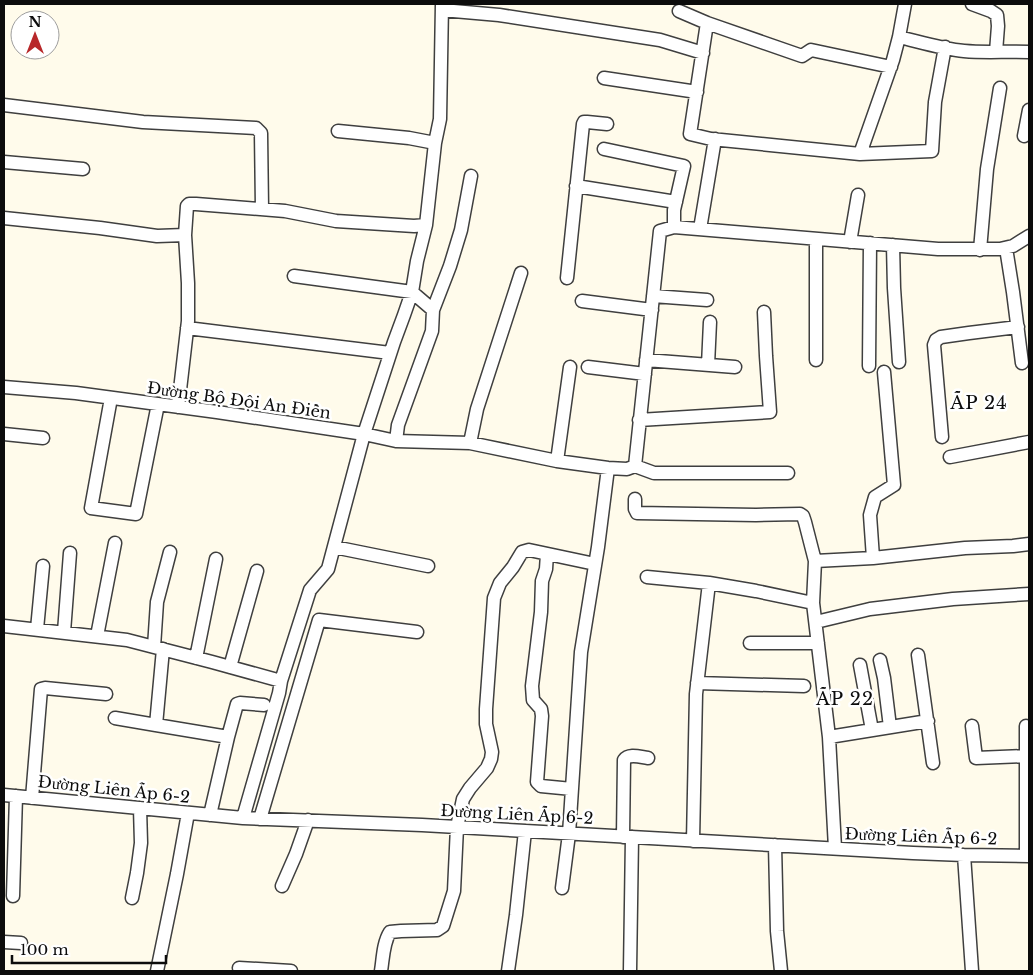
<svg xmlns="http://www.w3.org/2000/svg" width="1033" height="975" font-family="'Libre Baskerville',serif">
  <rect width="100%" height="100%" fill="#fffbeb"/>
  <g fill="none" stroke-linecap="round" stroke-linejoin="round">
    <g stroke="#3f3f3f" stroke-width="15">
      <path id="minor" d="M972 4 991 11 997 15 998 26 996 52
        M442 10 499 15 660 40 703 53
        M679 11 707 23 802 56 811 50 891 67
        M707 23 690 134 711 139 860 154 932 151 935 102 945 47
        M899 37C920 42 943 49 964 51 986 53 1007 51 1029 52
        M604 78 697 92
        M4 105 143 122 256 128 261 133 262 209
        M338 131 409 138 435 143
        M1024 136 1029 110
        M604 149 684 166 674 210V227
        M860 154 893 60 899 37 905 4
        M4 162 83 169
        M576 186 676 202
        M4 218 100 228 157 236 185 235 187 206 189 204H196L285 211 336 221 414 226 426 225
        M700 229 715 139
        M850 242 858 195
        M893 245 894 288 899 362
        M1006 248 1013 292 1022 363
        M980 250 987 169 1000 88
        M294 276 412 292 433 310 432 331 398 425 396 441
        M567 278 583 124 584 122H587L607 124
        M653 296 707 300
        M582 301 652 310
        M433 310 450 266 461 230 471 176
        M187 328 390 353
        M646 360 735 367
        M816 360V239
        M708 365 710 322
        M869 366 870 243
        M588 367 645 374
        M4 387 76 393 217 412 364 434 396 441 470 443 557 461 608 468 627 469 635 466 660 231 674 227 938 249H1000L1013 246 1029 236
        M111 398 91 508 136 514 158 404
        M178 407 188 321V283L185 235
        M639 420 770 412 766 356 764 312
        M4 434 43 438
        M942 437 934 345 936 340 941 337 969 333 1018 327
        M470 443 477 409 521 273
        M950 457 1029 442
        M557 461 570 367
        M635 466 654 473H788
        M635 499V509L637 513 756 515 800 514 803 516 805 522 815 561
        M334 547 428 566
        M547 554 546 569 542 581 541 612 532 686 533 700 541 709 542 716 537 782 541 786 572 789
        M873 558 870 515 875 497 894 485 884 372
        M647 577 709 583 756 591 813 603 829 737 835 848
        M813 603 815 561 873 558 965 548 1013 546 1029 544
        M816 622 870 609 953 599 1029 594
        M4 626 127 640 212 662 281 681
        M37 629 43 566
        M64 632 70 553
        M97 636 115 543
        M750 643H818
        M154 647 157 602 170 552
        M163 649 156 725 228 737
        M918 655 933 763
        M196 658 216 559
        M880 660 884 678 890 727
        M860 665 872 730
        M230 667 257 571
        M697 683 804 686
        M115 718 156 725
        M972 726 976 758 1026 756
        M829 737 928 721
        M4 795 243 818 422 825 913 853 964 855 1029 856
        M32 798 41 689 45 688 106 694
        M210 815 228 737 237 704 240 703 264 705
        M243 818 279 693 281 681 310 590 328 569 364 434 394 342 404 315 412 292 417 261 426 225 435 143 440 119 442 4
        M260 819 319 620 417 632
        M623 837 624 760C629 753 640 757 648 758
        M693 841 696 694 709 583
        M775 845 777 931 781 971
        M964 855 972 971
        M1026 856V726
        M282 886 296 854 308 820
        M562 888 569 834 581 652 598 547 608 468
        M13 896 16 796
        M132 898 137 873 141 843 140 808
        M4 942 21 943
        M239 968 291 971
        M157 971 177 874 188 813
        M381 971C383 959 383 943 390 932L401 931 437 930 443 926 454 891 457 827 463 799 470 788 487 768 491 759 492 752 486 724V709L494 598 500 583 513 567 522 552 529 550 595 564
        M508 971 516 915 525 831
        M630 971 632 837"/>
    </g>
    <use href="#minor" stroke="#fff" stroke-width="12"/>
  </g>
  <g text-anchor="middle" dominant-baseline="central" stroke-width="5" stroke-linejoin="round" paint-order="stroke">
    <g font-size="16" fill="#0c0c0c" stroke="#fff">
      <text transform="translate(239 400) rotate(8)">Đường Bộ Đội An Điền</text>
      <text transform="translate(114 789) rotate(6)">Đường Liên Ấp 6-2</text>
      <text transform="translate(517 814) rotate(3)">Đường Liên Ấp 6-2</text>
      <text transform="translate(921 836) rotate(2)">Đường Liên Ấp 6-2</text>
    </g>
    <g font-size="18" letter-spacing="1" fill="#0c0c0c" stroke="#fff">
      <text x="979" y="403">ẤP 24</text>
      <text x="845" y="699">ẤP 22</text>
    </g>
  </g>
  <rect width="1033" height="975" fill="none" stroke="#0c0c0c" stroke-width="10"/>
  <g transform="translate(35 35)"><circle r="24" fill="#ffffff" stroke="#9e9e9e"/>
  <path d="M0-4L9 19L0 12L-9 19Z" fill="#b8282a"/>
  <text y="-8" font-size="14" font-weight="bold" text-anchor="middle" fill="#0c0c0c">N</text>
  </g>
  <path d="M12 955v8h154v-8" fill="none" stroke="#0c0c0c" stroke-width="2.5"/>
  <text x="20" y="955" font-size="15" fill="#0c0c0c" stroke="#ffffff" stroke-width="4" paint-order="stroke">100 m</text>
</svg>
